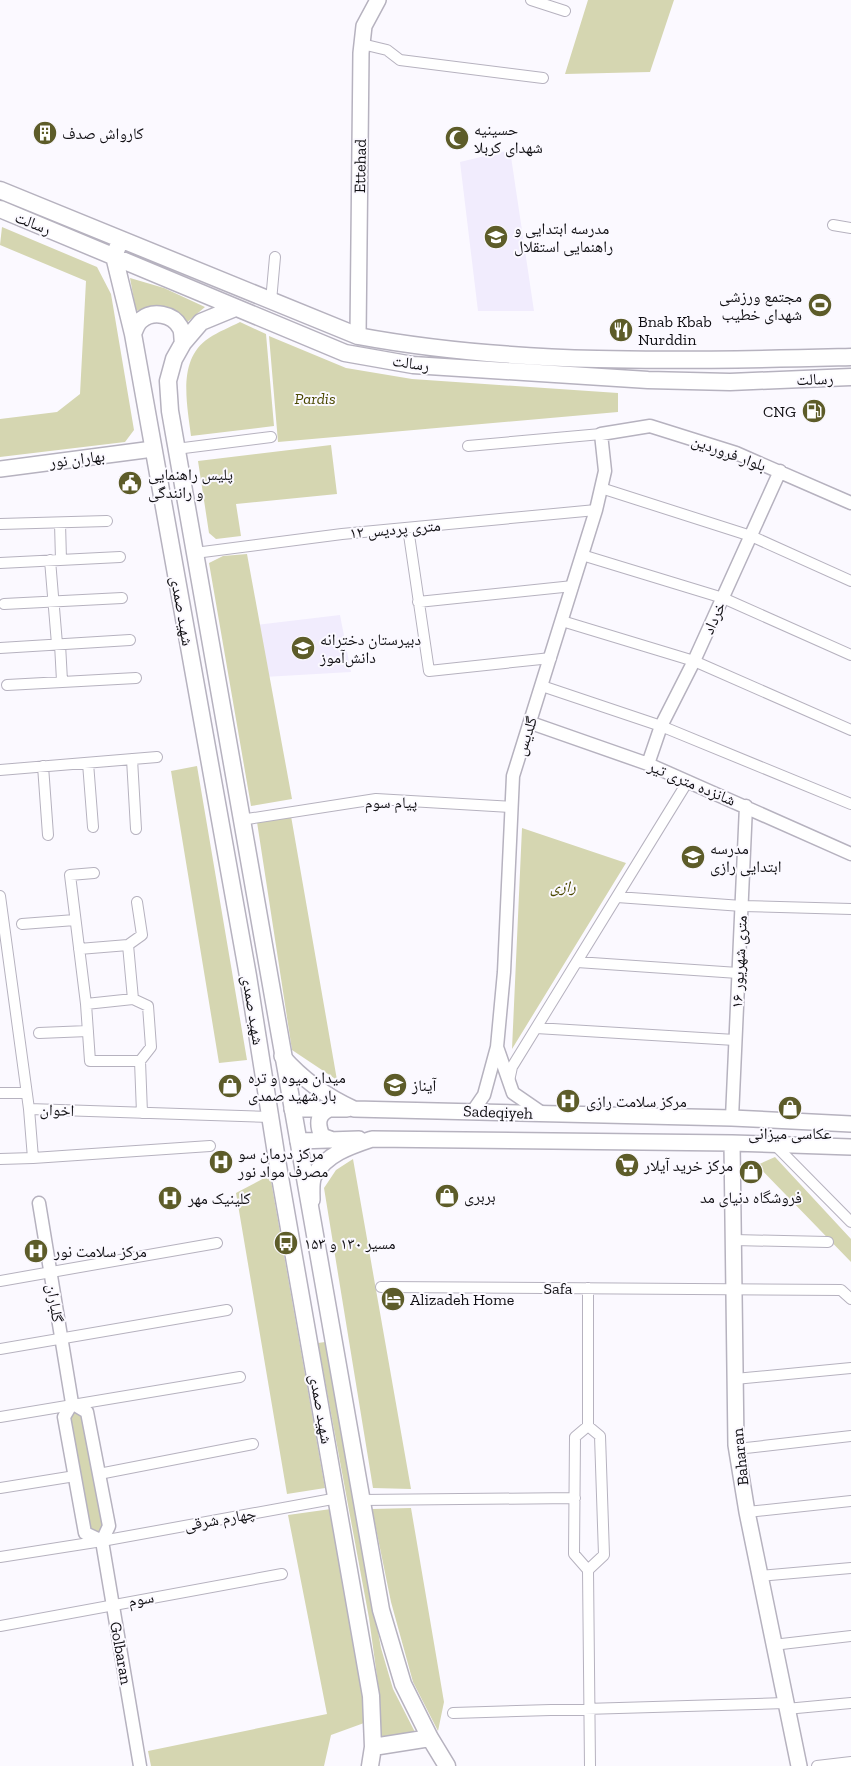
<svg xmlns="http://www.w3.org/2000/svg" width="851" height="1766" font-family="'Zilla Slab','Noto Naskh Arabic',serif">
  <rect width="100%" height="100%" fill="#fbf9ff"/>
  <path fill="#f1ecfd" d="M510 150 534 311H478L460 162Z
    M340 615 351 672 264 677 256 625Z"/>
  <path fill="#d5d6b1" d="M588 0H674L650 72 565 74Z
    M2 227 97 267 111 294 134 430 125 442 0 457V419L57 412 80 394 86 281 0 245Z
    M130 278 164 288 205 307 185 324 151 308 136 311Z
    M240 322 266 334 274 426 191 436C187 403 177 359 209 338 218 332 230 327 240 322Z
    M269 336 346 368 412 379 618 393V412L278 442Z
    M331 445 337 494 236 504 241 536 216 539 209 533 198 461Z
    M247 554 292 799 251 806 209 563 223 556Z
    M197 766 247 1060 219 1063 171 771Z
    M291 816 337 1080 292 1050 257 822Z
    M522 828 626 863 512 1049Z
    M775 1157 851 1239V1262L757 1165Z
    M353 1159 411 1489 373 1488 324 1188 336 1170Z
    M270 1175 325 1488 287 1494 236 1193Z
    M325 1342 381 1648 393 1689 418 1738 381 1743 379 1691 369 1618 318 1343Z
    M72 1404 87 1413 109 1526 102 1541 86 1533 65 1417Z
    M411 1508 444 1702 438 1731 413 1682 391 1602 372 1509Z
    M331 1509 362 1696 364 1723 331 1735 324 1766H151L148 1751 327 1714 288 1515Z"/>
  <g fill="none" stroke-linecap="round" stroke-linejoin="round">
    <g stroke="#b6b2bf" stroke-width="12">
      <path id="minor" d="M531 0 565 11
        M362 44 387 50 400 60 543 78
        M833 225 851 228
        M271 301 275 257
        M468 446 601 434
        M176 449 271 437
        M601 488 751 536 851 581
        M60 523 61 560
        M0 524 107 521
        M408 528 429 671 551 658
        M195 553 342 534 596 510
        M582 555 723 598 851 655
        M50 560 57 644
        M0 563 120 557
        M418 602 573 586
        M4 604 122 598
        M562 621 694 661 851 730
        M60 644 62 681
        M0 648 130 640
        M7 685 136 678
        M542 686 661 726 851 804
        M132 759 136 829
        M88 763 93 827
        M43 766 48 835
        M0 770 157 757
        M241 820 376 799 512 807
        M94 873 70 875 86 1004 90 1061H140
        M0 896 29 1109 271 1117
        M617 897 742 906 851 909
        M22 924 75 920
        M128 945 133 999
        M79 949 128 945 142 935 137 902
        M577 962 738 973
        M86 1004 133 999 148 1006 151 1047 140 1061 142 1113
        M536 1028 735 1040
        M39 1033 88 1031
        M509 1081 512 1067 688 781
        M0 1093H26
        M774 1144 851 1222
        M33 1158 210 1146
        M0 1159 33 1158 29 1109
        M734 1240 828 1242
        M0 1281 217 1243
        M381 1287 841 1290 851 1299
        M588 1288V1426L575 1437 574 1554 588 1570 590 1766
        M0 1349 227 1310
        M735 1379 851 1368
        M0 1417 240 1377
        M588 1426 600 1436 604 1555 588 1570
        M737 1449 851 1436
        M99 1474 253 1444
        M0 1488 75 1476
        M361 1500 575 1498
        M747 1512 851 1501
        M0 1557 102 1541 338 1498
        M759 1576 851 1568
        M0 1626 282 1574
        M773 1645 851 1636
        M786 1709 851 1703
        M453 1713 785 1703
        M817 1766 851 1762"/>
    </g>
    <g stroke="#b6b2bf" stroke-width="15">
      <path id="tertiary" d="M531 723 648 764 851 854
        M648 764 661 726 694 661 780 471
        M497 1047 513 1093 542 1113
        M473 1111 484 1095 497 1047 504 972 513 776 596 510 605 471 601 434 650 426 736 453 851 503
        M732 1118 746 806
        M39 1203 72 1403
        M72 1403 64 1417 85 1533 102 1541
        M72 1403 87 1412 109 1526 102 1541
        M102 1541 140 1766"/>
    </g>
    <g stroke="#b6b2bf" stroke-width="18">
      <path id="secondary" d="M358 336 361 53 364 26 378 0
        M0 469 153 449
        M282 1056C303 1080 325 1096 354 1109L732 1118 851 1124
        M292 1109H347
        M330 1139 322 1136C316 1122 318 1113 332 1108
        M298 1141 359 1139
        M732 1143 736 1445 747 1512 799 1766
        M312 1200C312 1193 311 1182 314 1176 326 1154 351 1146 372 1139L732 1143 851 1147"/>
    </g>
    <g stroke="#b6b2bf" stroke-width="19">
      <path id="primary" d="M0 190 358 336C520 366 687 361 851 357
        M0 209 345 353 413 365 648 380 730 382 851 377
        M120 241 114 256 133 334 248 976 277 1160 371 1696 373 1747 370 1766
        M235 308 201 322 183 343 174 359 168 381 170 411 381 1610 403 1684 430 1738 447 1766
        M133 334C135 329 137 323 141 320 153 310 173 314 180 327 183 331 182 338 183 343
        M373 1747 430 1738"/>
    </g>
    <use href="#minor" stroke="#fff" stroke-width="10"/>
    <use href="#tertiary" stroke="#fff" stroke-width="12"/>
    <use href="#secondary" stroke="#fff" stroke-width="15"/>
    <use href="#primary" stroke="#fff" stroke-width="16"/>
  </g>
  <defs>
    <g id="building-disc" transform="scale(1.25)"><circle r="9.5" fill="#5d5c29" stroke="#fbf9ff"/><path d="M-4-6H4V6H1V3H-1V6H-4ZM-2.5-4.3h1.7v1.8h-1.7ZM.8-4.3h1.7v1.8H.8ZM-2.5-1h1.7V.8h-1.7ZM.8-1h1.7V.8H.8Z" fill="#fff"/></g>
    <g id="mosque-disc" transform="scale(1.25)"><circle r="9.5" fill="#5d5c29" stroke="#fbf9ff"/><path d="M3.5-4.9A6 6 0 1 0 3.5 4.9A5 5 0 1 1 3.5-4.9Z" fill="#fff"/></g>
    <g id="school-disc" transform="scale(1.25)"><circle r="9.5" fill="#5d5c29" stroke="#fbf9ff"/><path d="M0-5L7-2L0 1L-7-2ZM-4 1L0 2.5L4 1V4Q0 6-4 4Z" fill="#fff"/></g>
    <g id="stadium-disc" transform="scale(1.25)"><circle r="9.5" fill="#5d5c29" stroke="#fbf9ff"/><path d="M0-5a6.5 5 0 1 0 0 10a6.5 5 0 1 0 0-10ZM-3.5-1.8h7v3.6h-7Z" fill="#fff"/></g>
    <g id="restaurant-disc" transform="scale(1.25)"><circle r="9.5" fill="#5d5c29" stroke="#fbf9ff"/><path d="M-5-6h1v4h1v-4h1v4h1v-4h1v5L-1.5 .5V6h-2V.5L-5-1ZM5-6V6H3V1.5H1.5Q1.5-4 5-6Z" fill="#fff"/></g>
    <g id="fuel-disc" transform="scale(1.25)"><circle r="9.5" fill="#5d5c29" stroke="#fbf9ff"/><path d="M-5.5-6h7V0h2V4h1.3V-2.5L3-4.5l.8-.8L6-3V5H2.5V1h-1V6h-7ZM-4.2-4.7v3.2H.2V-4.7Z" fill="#fff"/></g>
    <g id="civic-disc" transform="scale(1.25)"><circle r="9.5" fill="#5d5c29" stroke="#fbf9ff"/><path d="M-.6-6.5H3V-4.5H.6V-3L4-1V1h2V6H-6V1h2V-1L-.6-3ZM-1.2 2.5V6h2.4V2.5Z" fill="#fff"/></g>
    <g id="shop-disc" transform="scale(1.25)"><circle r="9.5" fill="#5d5c29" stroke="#fbf9ff"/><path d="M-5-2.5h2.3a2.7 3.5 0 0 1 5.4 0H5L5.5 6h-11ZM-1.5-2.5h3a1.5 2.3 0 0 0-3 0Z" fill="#fff"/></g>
    <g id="hospital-disc" transform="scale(1.25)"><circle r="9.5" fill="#5d5c29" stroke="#fbf9ff"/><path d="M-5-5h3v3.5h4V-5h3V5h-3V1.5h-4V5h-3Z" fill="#fff"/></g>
    <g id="supermarket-disc" transform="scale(1.25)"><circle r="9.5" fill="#5d5c29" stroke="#fbf9ff"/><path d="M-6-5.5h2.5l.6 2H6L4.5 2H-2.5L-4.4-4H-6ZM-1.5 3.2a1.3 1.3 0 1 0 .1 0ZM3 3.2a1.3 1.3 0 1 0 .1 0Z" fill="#fff"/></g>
    <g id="bus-disc" transform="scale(1.25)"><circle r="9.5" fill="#5d5c29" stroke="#fbf9ff"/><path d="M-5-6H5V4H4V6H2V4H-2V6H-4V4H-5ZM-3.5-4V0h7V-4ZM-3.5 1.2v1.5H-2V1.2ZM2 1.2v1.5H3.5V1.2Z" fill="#fff"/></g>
    <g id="hotel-disc" transform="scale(1.25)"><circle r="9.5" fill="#5d5c29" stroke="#fbf9ff"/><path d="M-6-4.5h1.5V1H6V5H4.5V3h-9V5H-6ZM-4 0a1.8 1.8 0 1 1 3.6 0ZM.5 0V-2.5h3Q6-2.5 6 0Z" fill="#fff"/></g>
  </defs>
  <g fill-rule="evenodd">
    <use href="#building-disc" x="45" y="133"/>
    <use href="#mosque-disc" x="457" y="138"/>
    <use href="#school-disc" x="496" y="237"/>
    <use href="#stadium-disc" x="820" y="305"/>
    <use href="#restaurant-disc" x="621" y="330"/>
    <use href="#fuel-disc" x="814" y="411"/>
    <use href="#civic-disc" x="130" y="483"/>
    <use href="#school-disc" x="303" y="648"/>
    <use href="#school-disc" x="693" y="857"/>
    <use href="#school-disc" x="395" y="1085"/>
    <use href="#shop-disc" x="230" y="1086"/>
    <use href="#hospital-disc" x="568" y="1101"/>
    <use href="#shop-disc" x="790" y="1108"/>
    <use href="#hospital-disc" x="221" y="1162"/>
    <use href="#supermarket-disc" x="627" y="1165"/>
    <use href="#shop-disc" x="751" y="1172"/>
    <use href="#shop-disc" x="447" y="1196"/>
    <use href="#hospital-disc" x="170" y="1198"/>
    <use href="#bus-disc" x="286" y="1243"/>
    <use href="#hospital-disc" x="36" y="1251"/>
    <use href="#hotel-disc" x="393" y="1299"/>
  </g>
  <g text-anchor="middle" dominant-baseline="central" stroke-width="4" stroke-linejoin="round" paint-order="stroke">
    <g font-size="16" fill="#100f13" stroke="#fbf9ff" text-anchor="start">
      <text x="474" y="129">حسینیه<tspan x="474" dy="18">شهدای کربلا</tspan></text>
      <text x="62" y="133">کارواش صدف</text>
      <text x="514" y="228">مدرسه ابتدایی و<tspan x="514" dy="18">راهنمایی استقلال</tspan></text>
      <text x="802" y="296" text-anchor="end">مجتمع ورزشی<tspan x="802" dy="18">شهدای خطیب</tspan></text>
      <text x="638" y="321">Bnab Kbab<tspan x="638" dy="18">Nurddin</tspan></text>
      <text x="796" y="411" text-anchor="end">CNG</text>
      <text x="148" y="474">پلیس راهنمایی<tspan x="148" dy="18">و رانندگی</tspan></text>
      <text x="320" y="639">دبیرستان دخترانه<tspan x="320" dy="18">دانش‌آموز</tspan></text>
      <text x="710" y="848">مدرسه<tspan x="710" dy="18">ابتدایی رازی</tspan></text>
      <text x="248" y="1077">میدان میوه و تره<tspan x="248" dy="18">بار شهید صمدی</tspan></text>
      <text x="412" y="1085">آیناز</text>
      <text x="586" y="1101">مرکز سلامت رازی</text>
      <text x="790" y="1133" text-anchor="middle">عکاسی میزانی</text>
      <text x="238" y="1153">مرکز درمان سو<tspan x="238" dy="18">مصرف مواد نور</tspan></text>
      <text x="644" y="1165">مرکز خرید آیلار</text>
      <text x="464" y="1196">بربری</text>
      <text x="751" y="1197" text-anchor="middle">فروشگاه دنیای مد</text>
      <text x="188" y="1198">کلینیک مهر</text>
      <text x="304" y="1243">مسیر ۱۳۰ و ۱۵۳</text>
      <text x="54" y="1251">مرکز سلامت نور</text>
      <text x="410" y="1299">Alizadeh Home</text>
    </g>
    <g font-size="16" fill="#100f13" stroke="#fbf9ff">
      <text transform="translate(360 166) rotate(-89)">Ettehad</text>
      <text transform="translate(33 223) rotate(22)">رسالت</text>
      <text transform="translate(411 363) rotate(8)">رسالت</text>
      <text transform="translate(815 379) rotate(-2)">رسالت</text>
      <text transform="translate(729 453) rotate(20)">بلوار فروردین</text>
      <text transform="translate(77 459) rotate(-7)">بهاران نور</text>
      <text transform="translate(395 529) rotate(-5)">۱۲ متری پردیس</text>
      <text transform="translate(182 611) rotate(80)">شهید صمدی</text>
      <text transform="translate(714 618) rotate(-66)">خرداد</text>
      <text transform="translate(526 736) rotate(-72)">گلدیس</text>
      <text transform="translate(692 783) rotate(23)">شانزده متری تیر</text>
      <text x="391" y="802">پیام سوم</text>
      <text transform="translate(739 962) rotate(-87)">۱۶ متری شهریور</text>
      <text transform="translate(253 1010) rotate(81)">شهید صمدی</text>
      <text transform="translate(57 1110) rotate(2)">اخوان</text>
      <text transform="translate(498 1112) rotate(2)">Sadeqiyeh</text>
      <text x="558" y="1288">Safa</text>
      <text transform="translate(55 1303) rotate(81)">گلباران</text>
      <text transform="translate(321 1409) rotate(80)">شهید صمدی</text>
      <text transform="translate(740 1457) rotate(-96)">Baharan</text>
      <text transform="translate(220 1519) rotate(-10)">چهارم شرقی</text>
      <text transform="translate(141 1599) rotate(-10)">سوم</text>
      <text transform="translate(121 1653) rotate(80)">Golbaran</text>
    </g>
    <g font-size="16" font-style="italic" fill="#4b4900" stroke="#fbf9ff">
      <text x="315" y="398">Pardis</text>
      <text x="563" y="886">رازی</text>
    </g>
  </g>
</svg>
